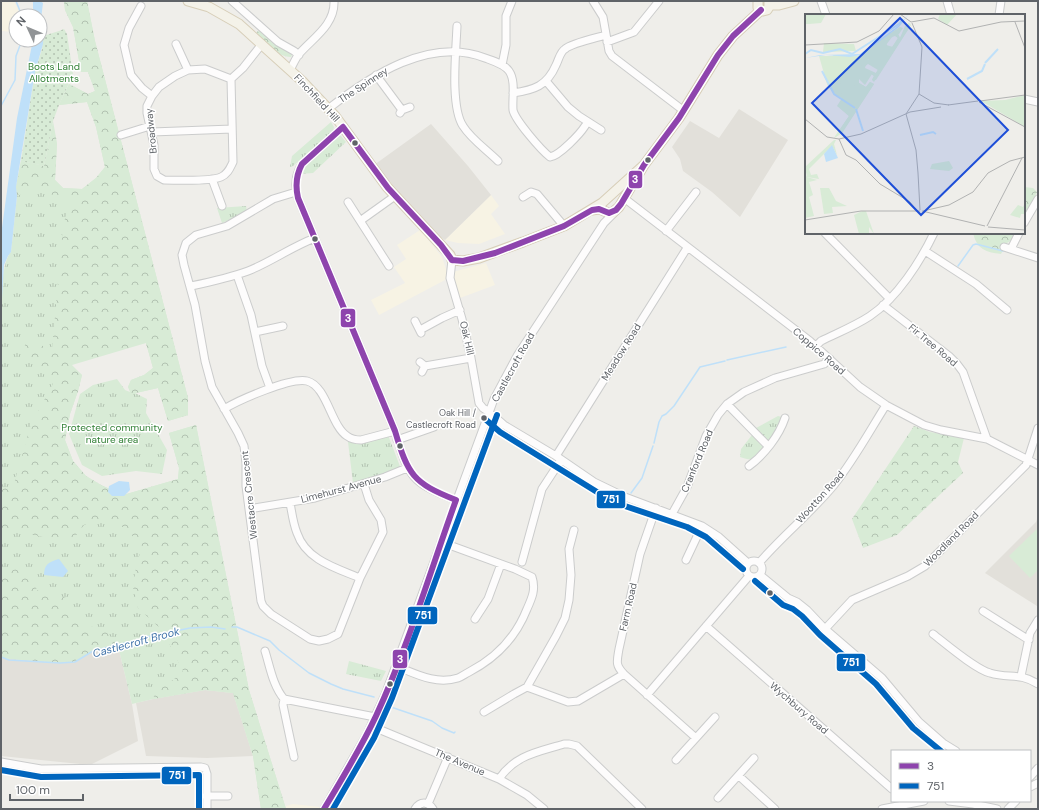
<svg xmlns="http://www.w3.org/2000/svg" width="1039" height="810" font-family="'DM Sans',sans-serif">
  <defs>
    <pattern id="grass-tufts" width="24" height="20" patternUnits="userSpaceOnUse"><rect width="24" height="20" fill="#d8ebd6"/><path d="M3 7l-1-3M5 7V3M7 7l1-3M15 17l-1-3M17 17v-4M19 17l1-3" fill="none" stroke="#b2c2b1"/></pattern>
    <pattern id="forest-crowns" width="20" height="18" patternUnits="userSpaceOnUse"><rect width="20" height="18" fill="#d8ebd6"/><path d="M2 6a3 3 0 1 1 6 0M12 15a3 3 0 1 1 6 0" fill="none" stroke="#b2c2b1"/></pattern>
    <pattern id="garden-dots" width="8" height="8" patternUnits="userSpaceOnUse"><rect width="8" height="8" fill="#d8ebd6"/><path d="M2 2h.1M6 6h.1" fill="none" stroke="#b2c2b1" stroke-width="1.8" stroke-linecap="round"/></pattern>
  </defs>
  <rect width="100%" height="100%" fill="#efeeea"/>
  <path fill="#f7f3e4" d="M1 1H14L21 16H16V32L1 31Z
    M491 195 499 206 491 214 505 234 479 244 458 243 445 240Z
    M420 230 442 257 448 275 445 280 379 315 371 300 405 283 394 267 406 259 397 245Z
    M486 263 495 285 460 298 453 277V272Z
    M293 804 320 807 319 809H286V806Z"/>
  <path fill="#e2e0da" d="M739 109 788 140 740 217 712 192 683 171 680 159 672 147 690 121 719 138Z
    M431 124 468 166 491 195 445 240 436 234 416 214 374 165Z
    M1038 516V604L1037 606 985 573 1036 522Z
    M118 646 132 704 138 741 90 765 1 756V658L60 663 75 662 93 651Z
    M205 690 233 693 253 756 207 758 146 756 136 703 153 699Z"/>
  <path fill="url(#grass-tufts)" d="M64 1H87L95 41 188 398V415L168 421 158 388 135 393 147 399 146 413 167 450 162 474 136 471 102 476 82 465 69 434 80 394 93 385 117 379 125 390 130 392 128 387 131 380 144 375 153 368 146 343 52 350 82 375 78 391 70 414 65 440 73 461 86 476 101 485 123 495 178 479 179 468 169 433 196 425 249 690 286 809H261L253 756 233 693 205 690 153 699 132 704 118 646 93 651 75 662 60 663 1 658V315C2 300 1 262 11 252L17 196 16 187 21 161 44 166 57 143 55 180 63 188 82 189 96 178 105 167 96 127 87 102 59 105 69 84 88 94 95 91 88 72H81L73 27 65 10Z
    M331 122 334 127 333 131 293 166 290 167 292 156Z
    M337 136H341L346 142 313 173 299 174 304 165Z
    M246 206 247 212 222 223 217 208Z
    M778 416 782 417 780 424 769 441 766 440 756 428Z
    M388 435 401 469 353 483 348 442H359Z
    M752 435 763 444V447C754 459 755 462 740 457L741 449Z
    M349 661 386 671 381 681 346 674Z"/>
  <path fill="url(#forest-crowns)" d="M64 1H87L95 41 188 398V415L168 421 158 388 132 394 128 387 131 380 144 375 153 368 146 343 72 365 82 375 78 391 70 414 65 440 73 461 86 476 101 485 123 495 178 479 179 468 169 433 196 425 249 690 286 809H261L253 756 233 693 205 690 153 699 157 688 173 680 183 671 162 630 138 608 133 587 136 567 142 546 124 527 101 523 84 525 70 543 7 529 1 536V490L14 484 31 424 53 384 22 350 28 341 36 343 52 350 63 226 70 201 36 189 17 196 16 187 21 161 44 166 53 121 57 143 55 180 63 188 82 189 96 178 105 167 96 127 87 102 59 105 69 84 88 94 95 91 88 72H81L73 27 65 10Z
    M260 29 293 53 291 57C275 56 267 44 255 34Z
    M1024 187 1033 188 1037 192 1024 218Z
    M973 233H1016L1012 240 1007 243 1001 254C985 252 977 249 973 233Z
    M914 426 930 432 964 438 958 462 963 473 897 535 863 548 852 519Z
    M16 569 29 574 37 590 47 595 54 594 66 598 73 617 84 626 103 628 106 631 118 646 93 651 75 662 57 663 1 658V574Z"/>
  <path fill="url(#garden-dots)" d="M64 29 67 34 73 74 59 105 53 121 44 166 21 161 35 72 42 49 43 36 59 31Z"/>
  <path fill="#d8ebd6" d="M1038 528V570L1030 578 1009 556Z"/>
  <path fill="#bfe0f9" d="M33 1H40L43 3 41 19 44 21 43 44 35 72 16 187 17 196 11 252 8 256 4 265 1 315V235L17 118 33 40H40V16H33Z
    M119 481 129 482 130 490 124 496H112L108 492 109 486Z
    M59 559 68 571 63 577 44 575C44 564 49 562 59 559Z"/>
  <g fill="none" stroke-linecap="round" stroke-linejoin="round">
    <path stroke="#bfe0f9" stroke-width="1.5" d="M16 1 22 16
      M1 106 15 80 16 56 22 40
      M958 266 973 245 976 244 1003 251
      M727 360 786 347
      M654 443 659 422 662 416 666 414 674 406 700 367 725 361
      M631 493 642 478 653 446
      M232 627H237L270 641 279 650 309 673 331 684 343 689 374 697
      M1 657 9 660 60 663 75 662 93 651 129 642 138 643 146 637 190 628 211 627 225 629
      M388 706 432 721 442 728 454 733 455 732"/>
    <g stroke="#cbcccc" stroke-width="9">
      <path id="minor" d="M232 1 278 42 294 51 299 55
        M593 1 603 17 609 51 612 56 684 111
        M821 1 826 15
        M947 1 951 15
        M141 6 129 28 124 45 131 75 142 88 152 96
        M999 15 1001 1
        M457 26C456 51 450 106 463 126 471 139 487 150 498 161
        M607 42 634 32 659 1
        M176 44 188 70
        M502 65 506 45V16L512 1
        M290 70C293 65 295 59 299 54 313 38 335 25 334 1
        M376 75 402 110
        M231 79 205 69 188 70 175 76 159 87 152 96 147 106V113L154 145V169L157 176 164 180C177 180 210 182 221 177 228 174 230 168 233 162L231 79 243 68 262 44
        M546 81 568 107 579 116 601 130
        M513 93C534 90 547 86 556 65 559 59 560 52 565 49 572 43 596 38 606 35
        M1024 99 1038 102
        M328 109C370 76 430 36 485 58 493 61 504 64 509 71 516 81 512 98 513 110 515 120 541 150 550 157 559 156 580 134 585 126
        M400 113 402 110 410 107
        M343 127 302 164C295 175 294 185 298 198L395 431C408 476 411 483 456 500
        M152 132 232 129
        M121 135 150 126
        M212 179 222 206
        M296 192 273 199 227 226 196 235 186 243 182 255 184 265 195 305 205 361 212 387 238 433 244 446 246 463V486L261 601 263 606 271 614 310 639 319 641 328 639 338 634 360 578 383 532 381 520 369 500 364 484
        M523 197 531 192 537 194 564 226
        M624 198 810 341 860 387 886 405 924 425 941 430 987 439 1038 465
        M348 202 389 266
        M360 221 395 196
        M1024 223 1038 199
        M666 231 696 192
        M825 233 890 299
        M1004 247 1038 258
        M1011 249 1019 233
        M925 251 976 284 1007 310
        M452 260 450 278 462 319 471 358 479 403 483 408 489 412 504 425 556 456 594 482 625 497 702 526 719 537 748 563
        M237 275 251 315 262 366 270 388
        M191 286C210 282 229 278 248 271 271 262 291 247 315 238
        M883 305 949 356 957 364 963 372 987 439
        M415 321 421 333
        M420 330 442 318 460 310
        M255 332 283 326
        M816 346 821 341C837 333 855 326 870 316 897 298 920 262 934 233
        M420 362 425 366 422 372
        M425 366 471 358
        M727 404 768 446
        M224 409C239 400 291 377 307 381 327 386 331 426 347 436 351 439 357 440 361 440L395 431
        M397 440 434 427
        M556 456 687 248
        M749 466C764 455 779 436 785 418
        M290 503C292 513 293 523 297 533 306 560 336 568 360 578
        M656 508 640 554 619 649C617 661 615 665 624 674L696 738 676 760
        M249 509 315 498 385 477 407 468
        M672 514 687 487 706 436 718 415 727 404 744 392 775 378 824 364 830 359
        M686 560 702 526
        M746 569a8 8 0 1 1 16 0a8 8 0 1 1-16 0Z
        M522 562 542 489 561 460
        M759 563C782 536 811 513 834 485 854 460 869 432 886 405
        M760 575 788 598 804 615 818 625
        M788 598 797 602 807 610 825 629 882 678 919 722 943 743 956 751
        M983 611 1029 640
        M475 619 488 599 501 564
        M706 626 892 789
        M825 629 852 600 908 576 925 566 1026 465 1038 428
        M933 634C946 644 975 669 990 673 1009 679 1019 672 1038 684
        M265 651C270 667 273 686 284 699L375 717
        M396 666C416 674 436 685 458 678 461 677 465 674 469 672 496 658 516 637 527 609 532 598 536 589 532 577L515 569 441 542
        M1021 676 1030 633 1038 620
        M527 687 568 702 578 701 624 674
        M647 695 749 576
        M284 699 283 705 294 757
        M484 712 514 694 527 687 556 636 565 618 569 600 571 575 569 549 574 530
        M371 726 499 779 527 795 544 809
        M696 738 715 717
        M1 762 41 769 201 767 205 768 207 774V809
        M739 776 775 809
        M1030 777 1038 768
        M499 779C515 755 538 752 564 744H569L577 746 642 809
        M1030 787 1038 783
        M206 796H228
        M718 798 754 758
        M949 801 973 804 997 809
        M428 804 448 757
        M324 809 367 734 385 695 494 399 517 356 604 223 616 211
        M415 809C420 801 428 801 433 809
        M882 809 924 801
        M1008 809 1016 801"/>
    </g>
    <g stroke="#d7ceb8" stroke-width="11">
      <path id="major" d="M188 1 209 7 239 24 302 81 335 116 387 187 439 243 450 255 452 260 463 261 479 258 523 242 564 226 602 203 644 165
        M758 1V8L763 11 767 10 769 7V1
        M770 5H779L794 1
        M592 210 599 209 609 213H612L619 207 644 165 679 118 718 55 733 36 761 10"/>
    </g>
    <use href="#minor" stroke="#fdfcfc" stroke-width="7"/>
    <use href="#major" stroke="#f4f2e9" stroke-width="9"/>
    <g stroke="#fff" stroke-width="9">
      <path id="bus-1" d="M343 127 302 164C296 175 295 185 298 198L395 431C408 475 413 483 456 500
        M343 127 388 188 441 245 452 260
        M452 260 463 261 495 253 564 226 592 210 599 209 609 213 616 210 621 204 644 165 679 118 718 55 733 36 761 10
        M324 809C342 779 361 748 376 716 408 647 430 572 456 500"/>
    </g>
    <g stroke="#fff" stroke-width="9">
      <path id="bus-2" d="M484 418 500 432 597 492 622 505 687 527 706 537 743 569
        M755 581 783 605 793 609 802 616 820 635 876 684 913 728 941 751
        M1 770 41 777 199 775V809
        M333 809 374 738 392 698 497 415"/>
    </g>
    <use href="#bus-1" stroke="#8e44ad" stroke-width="6"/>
    <use href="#bus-2" stroke="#0065bd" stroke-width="6"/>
  </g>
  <g fill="#5f6368" stroke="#fff" stroke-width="1.5">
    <circle cx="355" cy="143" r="3.5"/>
    <circle cx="648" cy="160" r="3.5"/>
    <circle cx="315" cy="239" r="3.5"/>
    <circle cx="484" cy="418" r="3.5"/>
    <circle cx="400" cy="446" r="3.5"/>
    <circle cx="770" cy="593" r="3.5"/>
    <circle cx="390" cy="684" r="3.5"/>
  </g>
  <g text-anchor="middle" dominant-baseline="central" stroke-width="3" stroke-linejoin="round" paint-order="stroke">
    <g font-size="9" fill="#5f6368" stroke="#fff" text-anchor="end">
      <text x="476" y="413">Oak Hill /<tspan x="476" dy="12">Castlecroft Road</tspan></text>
    </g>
    <g font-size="10" fill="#348238" stroke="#fff">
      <text x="54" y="66">Boots Land<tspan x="54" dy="12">Allotments</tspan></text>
      <text x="112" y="427">Protected community<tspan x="112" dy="12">nature area</tspan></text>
    </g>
    <g font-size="10" fill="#5f6368" stroke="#fff">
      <text transform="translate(363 85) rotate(-33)">The Spinney</text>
      <text transform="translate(317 98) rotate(47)">Finchfield Hill</text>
      <text transform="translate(151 131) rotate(-96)">Broadway</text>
      <text transform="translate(467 338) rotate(77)">Oak Hill</text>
      <text transform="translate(933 345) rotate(40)">Fir Tree Road</text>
      <text transform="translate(819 351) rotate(41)">Coppice Road</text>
      <text transform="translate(621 352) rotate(-58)">Meadow Road</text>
      <text transform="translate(513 367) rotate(-61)">Castlecroft Road</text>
      <text transform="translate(697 461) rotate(-67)">Cranford Road</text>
      <text transform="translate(341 489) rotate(-15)">Limehurst Avenue</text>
      <text transform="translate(249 495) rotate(-96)">Westacre Crescent</text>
      <text transform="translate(820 497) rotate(-48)">Wootton Road</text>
      <text transform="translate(951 539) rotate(-45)">Woodland Road</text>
      <text transform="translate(628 607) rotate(-77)">Farm Road</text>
      <text transform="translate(799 708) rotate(41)">Wychbury Road</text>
      <text transform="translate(460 762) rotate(23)">The Avenue</text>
    </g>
    <g font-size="11" font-style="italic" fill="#4174aa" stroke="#fff">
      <text transform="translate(136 642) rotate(-15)">Castlecroft Brook</text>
    </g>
  </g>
  <g transform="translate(805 14)">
    <rect width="220" height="220" fill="#efeeea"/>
    <path d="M106 11 69 68 67 66 69 62 67 60 60 71 54 65V57L52 63 54 69 61 73 65 68 69 70 37 119 29 124 44 102 32 92 37 84 29 80 22 70 14 42H53L79 23 81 26 85 25 81 29 83 33H87L93 24 89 21 93 20 95 24 100 12ZM81 41 71 59 60 54 62 46ZM19 29 49 30 51 37 18 38ZM220 81V113L176 87 200 86ZM0 159 2 163 12 166 4 168 8 181 4 183 9 202 0 204ZM220 189V200H216L215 204 205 201 213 191 218 193ZM57 197H61L69 220 64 213V220H54L49 201Z" fill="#d8ebd6" fill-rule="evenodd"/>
    <path d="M0 0H21L16 9 4 10H0ZM135 0H152L142 11 133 5ZM104 8 106 11 71 66H67L69 62 66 60 71 59 73 56 63 50 54 57V69L61 73 65 68 69 70 37 119 29 124 44 102 35 94H41L43 83 50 77 51 73 43 68 38 60H34L33 51 28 41H37L40 53 44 56 59 50V43L63 46 80 33 75 27 79 23 81 26 87 23 81 31 88 33 93 24 89 21 93 20 95 24ZM18 59 27 65H35L37 84 24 74ZM29 126H31L29 130 32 141 27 132 4 155 6 161 12 160 14 165 2 163 0 153ZM144 147 148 154 144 157 125 155 127 150ZM15 174H24L31 187 42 192 27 193 28 199 19 200Z" fill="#d8ebd6"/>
    <path d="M95 13 98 14 94 20 81 26 79 23Z" fill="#d8ebd6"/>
    <path d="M104 0 94 13 56 41 45 43 21 41 0 44 15 41 55 40 93 12ZM27 131 33 144 21 148 19 140Z" fill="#bfe0f9"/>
    <path fill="none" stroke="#bfe0f9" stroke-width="2" d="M0 40 6 36 18 39 35 35 47 40 94 10 98 5M180 49 193 35M17 57 29 80 50 94M162 65 177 57 180 50M51 95 58 117M115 121 128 118 131 120"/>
    <path fill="none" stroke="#b1b2b2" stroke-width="1" d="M95 0 106 8 129 4 154 17 196 8 220 7M210 8 220 34M107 9 117 33 114 80 129 89 144 91M0 31 52 28 74 17 89 0M175 87 220 81M174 88 220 113M143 91 173 87M101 100 111 136 113 159M101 100 114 80M0 105 22 123 34 125 56 120 105 98 136 93M34 125 41 141 51 146 75 170 105 188 112 197M113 159 115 196M117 197 180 212M118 197 144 191 168 178 183 159 205 147 220 143M0 206 56 197H115M182 212 217 144M183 213 220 216"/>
    <path fill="#1d4ed8" fill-opacity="0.15" stroke="#1d4ed8" stroke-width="2" d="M95 4 203 116 116 201 7 89Z"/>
    <rect width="220" height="220" fill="none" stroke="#5f6368" stroke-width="2"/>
  </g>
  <g stroke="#fff" stroke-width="1.5">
    <rect x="628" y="170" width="15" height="19" rx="4" fill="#8e44ad"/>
    <rect x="340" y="308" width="16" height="20" rx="4" fill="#8e44ad"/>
    <rect x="596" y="490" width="30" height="19" rx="4" fill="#0065bd"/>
    <rect x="407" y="606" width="31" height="19" rx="4" fill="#0065bd"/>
    <rect x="392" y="649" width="16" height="20" rx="4" fill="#8e44ad"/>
    <rect x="836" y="653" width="30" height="19" rx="4" fill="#0065bd"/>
    <rect x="161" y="766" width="31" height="19" rx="4" fill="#0065bd"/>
  </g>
  <g font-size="11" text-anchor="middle" font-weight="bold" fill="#fff">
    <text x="635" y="183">3</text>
    <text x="348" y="322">3</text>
    <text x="611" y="503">751</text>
    <text x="423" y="619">751</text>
    <text x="400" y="663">3</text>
    <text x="851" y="666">751</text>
    <text x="177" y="779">751</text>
  </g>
  <rect width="1039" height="810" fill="none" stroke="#5f6368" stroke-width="4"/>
  <rect x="891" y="750" width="140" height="52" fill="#ffffff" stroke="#bfc1c3"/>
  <rect x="899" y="763" width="20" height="6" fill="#8e44ad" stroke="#bfc1c3"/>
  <text x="927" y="770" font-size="12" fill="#5f6368">3</text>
  <rect x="899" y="783" width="20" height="6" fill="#0065bd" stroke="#bfc1c3"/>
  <text x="927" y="790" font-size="12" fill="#5f6368">751</text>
  <g transform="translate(28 28) rotate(314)"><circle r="19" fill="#ffffff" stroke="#bfc1c3"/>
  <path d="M0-3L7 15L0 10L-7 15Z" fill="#919496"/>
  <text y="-6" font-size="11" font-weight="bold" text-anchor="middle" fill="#5f6368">N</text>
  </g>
  <path d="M10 794v6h73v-6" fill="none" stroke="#5f6368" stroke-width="2"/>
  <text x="16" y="794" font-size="12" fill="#5f6368" stroke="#ffffff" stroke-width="3" paint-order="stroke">100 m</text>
</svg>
